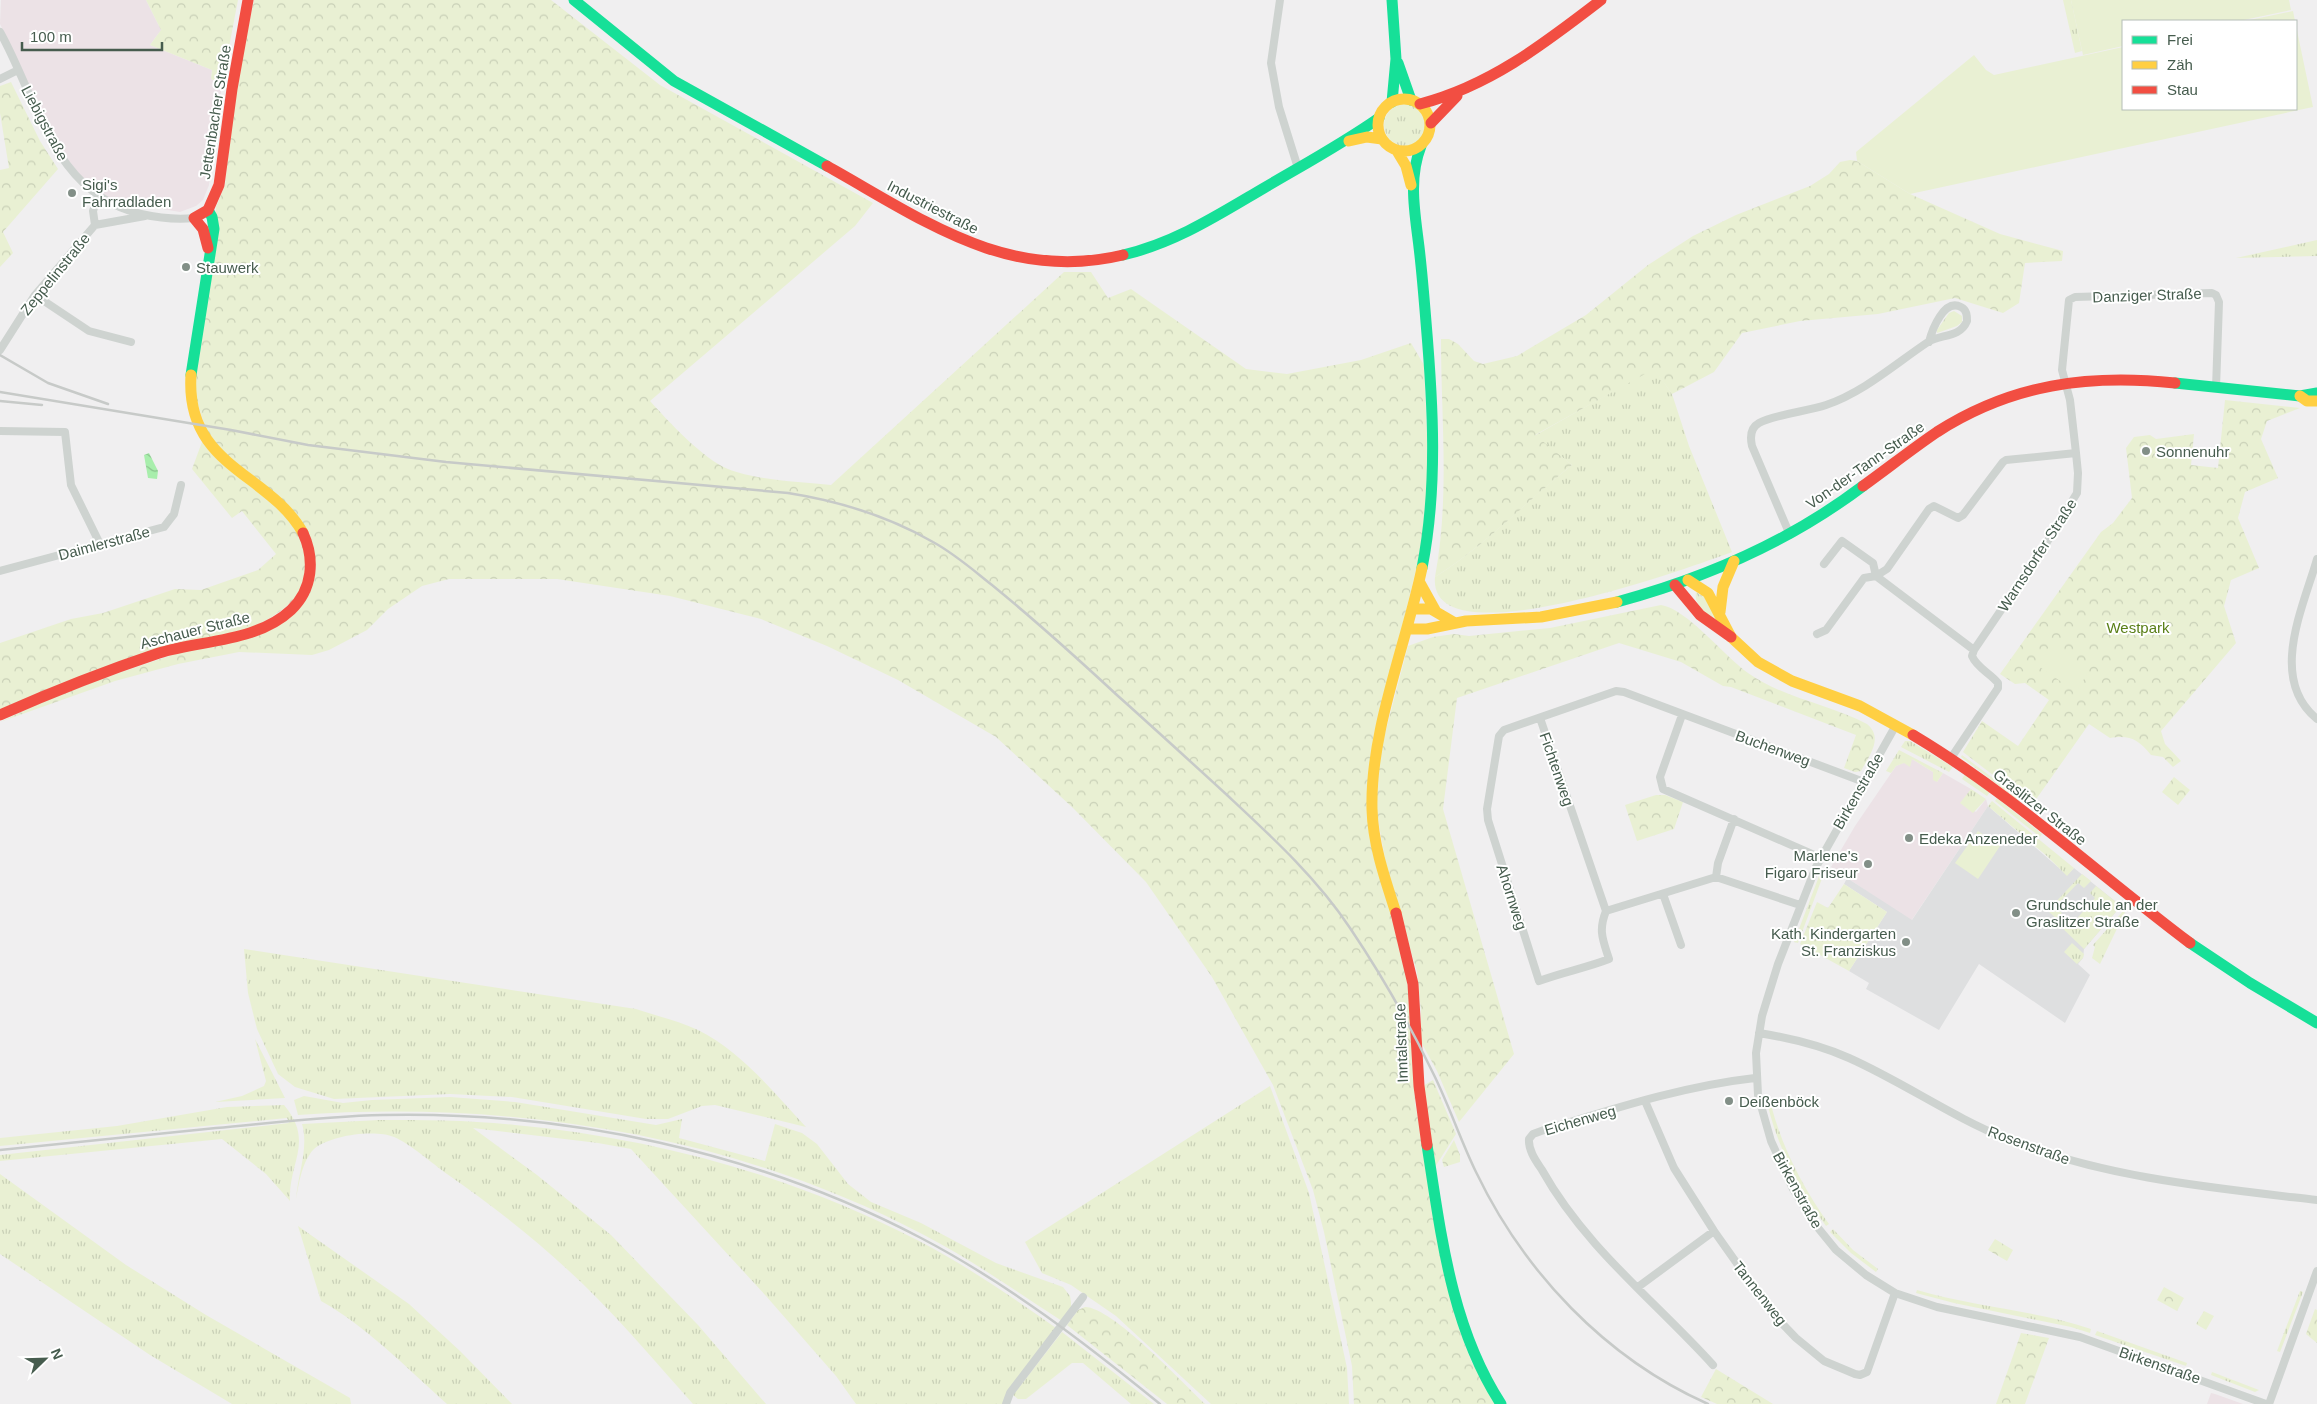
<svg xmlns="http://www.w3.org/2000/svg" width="2317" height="1404" font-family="Helvetica,sans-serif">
  <defs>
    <pattern id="grass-tufts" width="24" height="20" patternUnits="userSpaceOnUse" patternTransform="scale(1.25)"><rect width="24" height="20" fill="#e9f0d3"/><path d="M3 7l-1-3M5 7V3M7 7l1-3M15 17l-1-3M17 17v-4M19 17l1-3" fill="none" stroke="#c9d0b7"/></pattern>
    <pattern id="forest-crowns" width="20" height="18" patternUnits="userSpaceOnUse" patternTransform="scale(1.25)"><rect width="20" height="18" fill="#e9f0d3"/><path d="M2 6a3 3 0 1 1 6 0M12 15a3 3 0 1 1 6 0" fill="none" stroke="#c9d0b7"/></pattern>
    <pattern id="water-waves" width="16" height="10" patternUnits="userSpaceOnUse" patternTransform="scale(1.25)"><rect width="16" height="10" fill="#a8eeac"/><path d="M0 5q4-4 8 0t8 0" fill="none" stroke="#8bc48e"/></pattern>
  </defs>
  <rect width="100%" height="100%" fill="#f0eff0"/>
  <path fill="#ece2e6" d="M1 0H146L161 30 150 45 212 70 211 79 222 84 209 185 203 200 196 206 180 212 150 207 145 208 128 206 102 195 81 176 69 161 48 125 0 24Z
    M1912 759 1933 772 1937 782 1943 773 1971 789 1961 803 1976 812 1986 799 1988 806 1911 921 1831 867 1855 826 1896 766Z
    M2211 1393 2215 1394 2243 1404H2207Z"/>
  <path fill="#dedfe0" d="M1988 806 2067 875 2074 868 2121 906 2084 949 2083 958 2078 964 2090 975 2065 1023 1979 964 1939 1030 1866 989 1869 983 1849 971 1887 912 1844 884 1847 878 1912 920Z"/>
  <path fill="url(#grass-tufts)" d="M2063 0H2071L2082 51 2075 53Z
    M1384 125a21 21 0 1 1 42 0a21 21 0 1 1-42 0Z
    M2317 240V256L2236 258Z
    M1954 311 1962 316V322L1957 326 1937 333V330L1949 313Z
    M1654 368 1672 394 1689 446 1732 552C1694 566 1427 664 1435 577 1486 545 1525 502 1572 465L1534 436Z
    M1696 592 1704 597 1720 625C1710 616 1693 606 1696 592Z
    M1905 741H1910L1953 767 1949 772 1901 747Z
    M1899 750 1943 773 1937 782 1933 780V772L1912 759 1910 767 1904 763 1896 766 1891 773 1886 771Z
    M1962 755 2021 799 2019 801 1961 757Z
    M1965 774 1990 792 1987 796 1962 779Z
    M1971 789 1986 799 1973 813 1960 803Z
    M1997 798 2042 834 2040 837 1995 801Z
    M1992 801 2074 868 2067 876 2048 857 1988 806Z
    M1821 871 1824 873 1798 943 1794 942Z
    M2082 874 2091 881 2084 888 2078 883 2055 907 2062 913 2057 919 2049 912 2050 908Z
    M2096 886 2121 906 2084 949 2058 924 2063 915 2073 923 2095 898 2090 893Z
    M2124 910H2126L2100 964 2092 958 2095 947 2093 945Z
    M2072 943 2084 954 2083 958 2077 964 2064 952Z
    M244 949 636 1009C656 1016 679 1021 698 1030 742 1052 773 1092 806 1127L715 1105 702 1106 668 1119H646L512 1097 450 1094 334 1099 295 1087 278 1074 257 1029 248 993Z
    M255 1039 285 1098 215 1102 242 1096 264 1086 266 1081Z
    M1270 1086 1309 1193 1347 1368 1349 1404H1211L1116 1316 1071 1285 1042 1273 1025 1242Z
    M304 1096 343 1103 372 1100 450 1097 515 1102 656 1125 682 1119 679 1138 765 1161 775 1124 802 1133 817 1144 848 1184 871 1202 921 1223 996 1263 1063 1287 1070 1296 1071 1302V1307L1062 1321C1016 1291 972 1260 924 1235 733 1134 512 1100 298 1115L294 1100Z
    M284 1105C315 1142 288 1162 290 1201L266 1174 222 1139 0 1161V1155L289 1123 287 1118 0 1146V1138L117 1126 227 1107Z
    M1771 1105C1782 1147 1803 1188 1829 1224L1826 1226C1800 1191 1778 1148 1768 1106Z
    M379 1120C424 1120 470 1120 515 1125 655 1138 794 1176 919 1241 967 1266 1012 1297 1056 1328L1003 1404H856L836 1376 766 1296 631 1149 598 1143 473 1128 537 1175 611 1235 698 1325 766 1404H693C660 1367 628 1329 594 1295 549 1250 499 1210 447 1174 433 1164 409 1143 394 1137 375 1129 330 1135 314 1149 302 1161 299 1183 296 1199 298 1174 309 1147 302 1124Z
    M0 1174 126 1265 206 1315 350 1398 351 1404H232L150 1355 0 1254Z
    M298 1226 409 1304 460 1351 512 1404H447C409 1370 365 1325 321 1301Z
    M1833 1229 1853 1250 1878 1269 1876 1272 1851 1253 1830 1232Z
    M1917 1290C1974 1307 2035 1310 2091 1329L2090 1333 2071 1327 1954 1303 1916 1293Z
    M2300 1291 2303 1292 2280 1352 2277 1351Z
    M2097 1331 2187 1363 2186 1366 2095 1335Z
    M1062 1332 1154 1404H1131L1083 1363H1072L1026 1399H1018L1013 1395Z
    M2212 1372 2259 1390 2255 1392 2211 1375Z"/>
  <path fill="url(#forest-crowns)" d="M146 0H238L222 84 211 79 212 70 150 45 161 30Z
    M254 0H551L660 85 873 203 855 226 650 401C668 421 703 459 728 469 754 480 801 482 831 485L1064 272H1091L1108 298 1131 289 1246 369 1287 374 1361 360 1411 343 1424 365 1428 460 1427 504 1421 549 1372 751 1368 792 1404 958 1411 1012 1415 1103 1455 1317 1471 1361 1496 1404H1354L1352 1366 1324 1232 1313 1190 1273 1085 1212 977 1146 882 1073 808 996 737 898 680 827 646 761 619 670 596 557 579H449L422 586 388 609 367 630 329 650 312 655 239 652 178 664 115 681 0 722 38 704 98 680 181 652 258 635 272 629 297 611 309 593 316 569 313 544 223 456 209 439 193 389 215 228 216 207 225 185 235 91Z
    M11 82 40 141 58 169 3 232 13 253 0 267V170L9 168 0 113V86Z
    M1850 160 1857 161 1910 194 2000 234 2063 251 2062 261 2025 263 2019 303 2003 313 1955 298 1878 314 1800 321 1742 333 1714 372 1672 394 1654 369 1535 435 1572 465C1526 502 1486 545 1435 577 1450 496 1441 421 1441 339H1449L1458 344 1474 361 1483 364 1517 356 1586 315 1648 265 1693 236 1736 215 1810 186 1829 174 1840 162Z
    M2225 400 2300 408 2267 421 2261 439 2278 478 2245 492 2238 518 2259 568 2231 580 2224 606 2236 643 2161 731 2165 744 2181 761 2173 767 2163 757 2151 755C2138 739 2130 735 2110 738L2089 724 2032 805 1963 752 1982 721 2018 746 2049 700 2025 683 2015 684 2000 674 2101 532 2113 523 2132 498 2126 448 2134 437 2150 435 2156 439 2194 434 2191 465 2218 468Z
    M202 442C226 478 294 506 304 544 305 550 305 557 306 564 310 595 278 615 253 627L0 710V643L71 619 103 613 175 589 201 590 258 570 276 554 242 511 232 518 192 469Z
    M1661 605C1687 609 1724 656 1748 673 1783 698 1829 704 1867 724 1884 738 1869 756 1861 771L1855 772 1844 768 1856 735 1731 687 1723 686 1681 662 1619 643 1457 698 1443 809 1514 1054 1459 1122 1437 1071 1421 1042V1011L1417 972 1387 869 1376 809 1380 753 1408 646 1433 637 1454 634 1469 636 1550 628Z
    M2174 777 2190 790 2178 805 2162 792Z
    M1656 795H1665L1683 802 1674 829 1637 841 1625 805Z
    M1844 884 1887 912 1849 971 1800 944 1817 902 1828 908Z
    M1433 1080 1456 1134 1435 1167 1423 1086Z
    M1454 1140 1460 1155V1162L1444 1167 1442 1160Z
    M1995 1239 2013 1250 2007 1261 1988 1250Z
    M2164 1287 2184 1298 2177 1311 2157 1300Z
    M1085 1307C1112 1307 1183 1383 1205 1404H1167L1067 1325 1078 1310Z
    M2315 1309 2317 1310V1343L2306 1334Z
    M2204 1311 2214 1316 2206 1330 2196 1324Z
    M2021 1333 2049 1338 2025 1404H1996Z
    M1716 1369 1773 1404H1717L1701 1397Z"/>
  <path fill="#e9f0d3" d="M2071 0H2289L2291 10 2239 21H2123V46L2083 55Z
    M2293 11 2295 21H2245Z
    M2296 26 2313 107 1910 194 1857 161 1856 152 1974 55 1986 70 1994 75 2123 47V109H2296Z
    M2050 645 2089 671 2076 692 2037 665Z
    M1978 831 2000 846 1978 879 1955 863Z"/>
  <path fill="url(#water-waves)" d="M149 453 158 471 157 479 148 478 144 455Z"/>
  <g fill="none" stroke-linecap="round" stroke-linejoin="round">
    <path stroke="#ced3d0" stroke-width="8" d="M1280 0 1271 63 1279 107 1298 168
      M0 32C38 100 53 194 141 214 159 218 176 220 194 218
      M0 79 18 70
      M95 225 93 211 98 196
      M35 295 89 331 131 342
      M0 350 35 295 95 225 145 216
      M0 431 65 432 71 485 100 544
      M1790 535 1752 446C1750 437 1750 428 1759 423 1773 415 1809 411 1826 405 1864 392 1895 364 1928 342 1941 334 1960 338 1967 321 1967 316 1967 310 1961 307 1944 298 1932 330 1929 342
      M2317 559C2303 608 2268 679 2317 719
      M0 571 164 527 174 514 181 485
      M1817 634 1826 630 1864 578 1876 576 1873 563 1842 541 1824 564
      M1974 650 1876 576 1887 569 1929 509 1934 506 1958 518 1963 515 2003 462 2006 460 2076 453
      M1682 715 1660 777 1663 789 1821 858
      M1540 718 1606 911
      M1896 725 1816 867 1778 964 1762 1016 1756 1053 1758 1095 1771 1141 1793 1189 1814 1223 1836 1250 1866 1275 1895 1293 1937 1307 2080 1337 2266 1404
      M1951 758 1998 688V683C1990 673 1977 668 1972 656L1974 650 2044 547 2077 493 2078 473 2076 453 2070 400 2062 370 2069 300 2075 297 2212 293 2216 295 2219 302 2216 388
      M1716 877 1718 863 1734 819
      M1663 894 1681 945
      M1606 911C1598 931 1603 940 1609 959 1586 968 1563 972 1539 981L1488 820 1487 809 1499 736 1504 730 1616 691 1624 692 1864 782
      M1606 911 1716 877 1800 905
      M1759 1033C1790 1038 1820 1045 1849 1058 1903 1082 1952 1117 2007 1139 2105 1178 2213 1188 2317 1200
      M1645 1101 1674 1168 1714 1231 1772 1313 1796 1338 1824 1361 1855 1374 1860 1375 1867 1372 1895 1293
      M1638 1287 1714 1231
      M1713 1365C1655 1301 1585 1247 1542 1170 1536 1161 1528 1150 1529 1139L1533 1134 1544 1130C1613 1109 1683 1086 1755 1078
      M1006 1404 1010 1393 1083 1297
      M2269 1404 2317 1271"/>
    <path stroke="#16e098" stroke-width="11" d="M574 0 674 81 827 166
      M1392 0 1396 59 1392 102
      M1398 63 1411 100
      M1421 146C1408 179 1415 213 1419 247 1422 272 1424 297 1426 322 1433 404 1438 487 1422 568
      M1123 255C1175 243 1218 215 1264 188 1303 165 1342 144 1379 118
      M191 375 214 229 212 217 208 210
      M2175 383 2300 396 2317 393
      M1617 602C1706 578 1789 542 1863 486
      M2190 943 2250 983 2317 1023
      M1427 1145C1441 1234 1451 1327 1501 1404"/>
    <path stroke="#ffcf43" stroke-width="11" d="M1378 125a26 26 0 1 1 52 0a26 26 0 1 1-52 0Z
      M1349 141 1367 137 1382 139
      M1397 151 1406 166 1411 185
      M191 375C185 467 269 472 303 533
      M2300 396 2307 401H2317
      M1688 580 1708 593 1731 637 1758 662 1792 681 1860 706 1913 735
      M1420 583 1435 610
      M1413 609H1431L1455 623
      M1720 612 1723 587 1734 561
      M1408 629H1427L1466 621 1541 617 1617 602
      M1396 913C1385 879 1373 845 1372 809 1370 731 1406 645 1422 568"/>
    <path stroke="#f24e42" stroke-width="11" d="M1420 104C1490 86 1545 43 1601 0
      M1431 123 1457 96
      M827 166C922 219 1007 283 1123 255
      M208 248 203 229 194 218 208 210 219 185 232 89 248 0
      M1863 486C1888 468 1912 449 1937 432 2012 384 2088 374 2175 383
      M1675 585 1700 615 1731 637
      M0 715C52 692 105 671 159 653 201 640 257 642 291 610 313 589 315 559 303 533
      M1913 735C2012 794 2098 874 2190 943
      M1396 913 1413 984 1419 1086 1427 1145"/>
    <path stroke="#c7cac8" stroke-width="2.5" d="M0 355 48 383 108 404
      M0 392 231 430 308 445 446 462 788 493C839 501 888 516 933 542 955 554 973 570 992 585 1036 621 1077 658 1118 696 1155 729 1191 762 1227 795 1271 836 1317 878 1350 928 1381 974 1409 1023 1433 1073 1449 1105 1460 1139 1476 1172 1524 1272 1605 1358 1708 1404
      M0 401 42 405
      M0 1150C72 1142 144 1135 216 1128 271 1123 327 1116 383 1115 568 1111 757 1152 921 1238 1007 1283 1085 1343 1160 1404"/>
  </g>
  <g fill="#828f87" stroke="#fff" stroke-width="2">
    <circle cx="72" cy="193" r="5"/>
    <circle cx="186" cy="267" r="5"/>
    <circle cx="2146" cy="451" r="5"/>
    <circle cx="1909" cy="838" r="5"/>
    <circle cx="1868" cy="864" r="5"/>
    <circle cx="2016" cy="913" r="5"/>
    <circle cx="1906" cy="942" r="5"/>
    <circle cx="1729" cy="1101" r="5"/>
  </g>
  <g text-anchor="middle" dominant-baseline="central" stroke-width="4" stroke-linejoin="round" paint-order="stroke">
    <g font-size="15" fill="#465c4e" stroke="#fff">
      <text transform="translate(215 112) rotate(-81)">Jettenbacher Straße</text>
      <text transform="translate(45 123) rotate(62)">Liebigstraße</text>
      <text transform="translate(933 207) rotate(27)">Industriestraße</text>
      <text transform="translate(55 274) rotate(-51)">Zeppelinstraße</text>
      <text transform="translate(2147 295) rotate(-2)">Danziger Straße</text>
      <text transform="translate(1865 465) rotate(-35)">Von-der-Tann-Straße</text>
      <text transform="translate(104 543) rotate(-15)">Daimlerstraße</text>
      <text transform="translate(2037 555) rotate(-57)">Warnsdorfer Straße</text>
      <text transform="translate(195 630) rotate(-14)">Aschauer Straße</text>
      <text transform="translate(1773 748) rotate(20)">Buchenweg</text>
      <text transform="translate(1557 769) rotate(71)">Fichtenweg</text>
      <text transform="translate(1858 791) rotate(-60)">Birkenstraße</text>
      <text transform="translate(2040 807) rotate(38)">Graslitzer Straße</text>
      <text transform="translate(1512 897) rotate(72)">Ahornweg</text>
      <text transform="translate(1401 1043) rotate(-92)">Inntalstraße</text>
      <text transform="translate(1580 1120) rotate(-16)">Eichenweg</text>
      <text transform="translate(2029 1145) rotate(20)">Rosenstraße</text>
      <text transform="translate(1798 1190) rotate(61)">Birkenstraße</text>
      <text transform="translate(1760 1293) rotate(52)">Tannenweg</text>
      <text transform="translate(2160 1365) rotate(19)">Birkenstraße</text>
    </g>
    <g font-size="15" fill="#465c4e" stroke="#fff" text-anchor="start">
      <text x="82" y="184">Sigi's<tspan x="82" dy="17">Fahrradladen</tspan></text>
      <text x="196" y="267">Stauwerk</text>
      <text x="2156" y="451">Sonnenuhr</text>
      <text x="1919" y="838">Edeka Anzeneder</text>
      <text x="1858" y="855" text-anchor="end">Marlene's<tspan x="1858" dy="17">Figaro Friseur</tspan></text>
      <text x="2026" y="904">Grundschule an der<tspan x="2026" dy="17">Graslitzer Straße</tspan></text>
      <text x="1896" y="933" text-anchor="end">Kath. Kindergarten<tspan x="1896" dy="17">St. Franziskus</tspan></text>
      <text x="1739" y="1101">Deißenböck</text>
    </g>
    <g font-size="15" fill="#597f16" stroke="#fff">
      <text x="2138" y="627">Westpark</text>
    </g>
  </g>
  <rect x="2122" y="20" width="175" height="90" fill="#ffffff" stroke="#b5beb8"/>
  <rect x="2132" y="36" width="25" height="8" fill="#16e098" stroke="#b5beb8"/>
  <text x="2167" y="45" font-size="15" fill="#465c4e">Frei</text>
  <rect x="2132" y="61" width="25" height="8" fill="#ffcf43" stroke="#b5beb8"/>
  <text x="2167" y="70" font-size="15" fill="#465c4e">Zäh</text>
  <rect x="2132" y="86" width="25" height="8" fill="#f24e42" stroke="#b5beb8"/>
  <text x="2167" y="95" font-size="15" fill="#465c4e">Stau</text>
  <g transform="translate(45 1359) rotate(67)" stroke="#ffffff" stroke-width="4" paint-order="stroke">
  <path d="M0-4L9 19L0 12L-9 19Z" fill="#465c4e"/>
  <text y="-8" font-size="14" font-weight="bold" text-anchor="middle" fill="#465c4e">N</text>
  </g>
  <path d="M22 42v8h140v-8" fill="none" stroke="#465c4e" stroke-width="2.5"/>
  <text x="30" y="42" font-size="15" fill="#465c4e" stroke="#ffffff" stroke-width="4" paint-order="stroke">100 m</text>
</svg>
